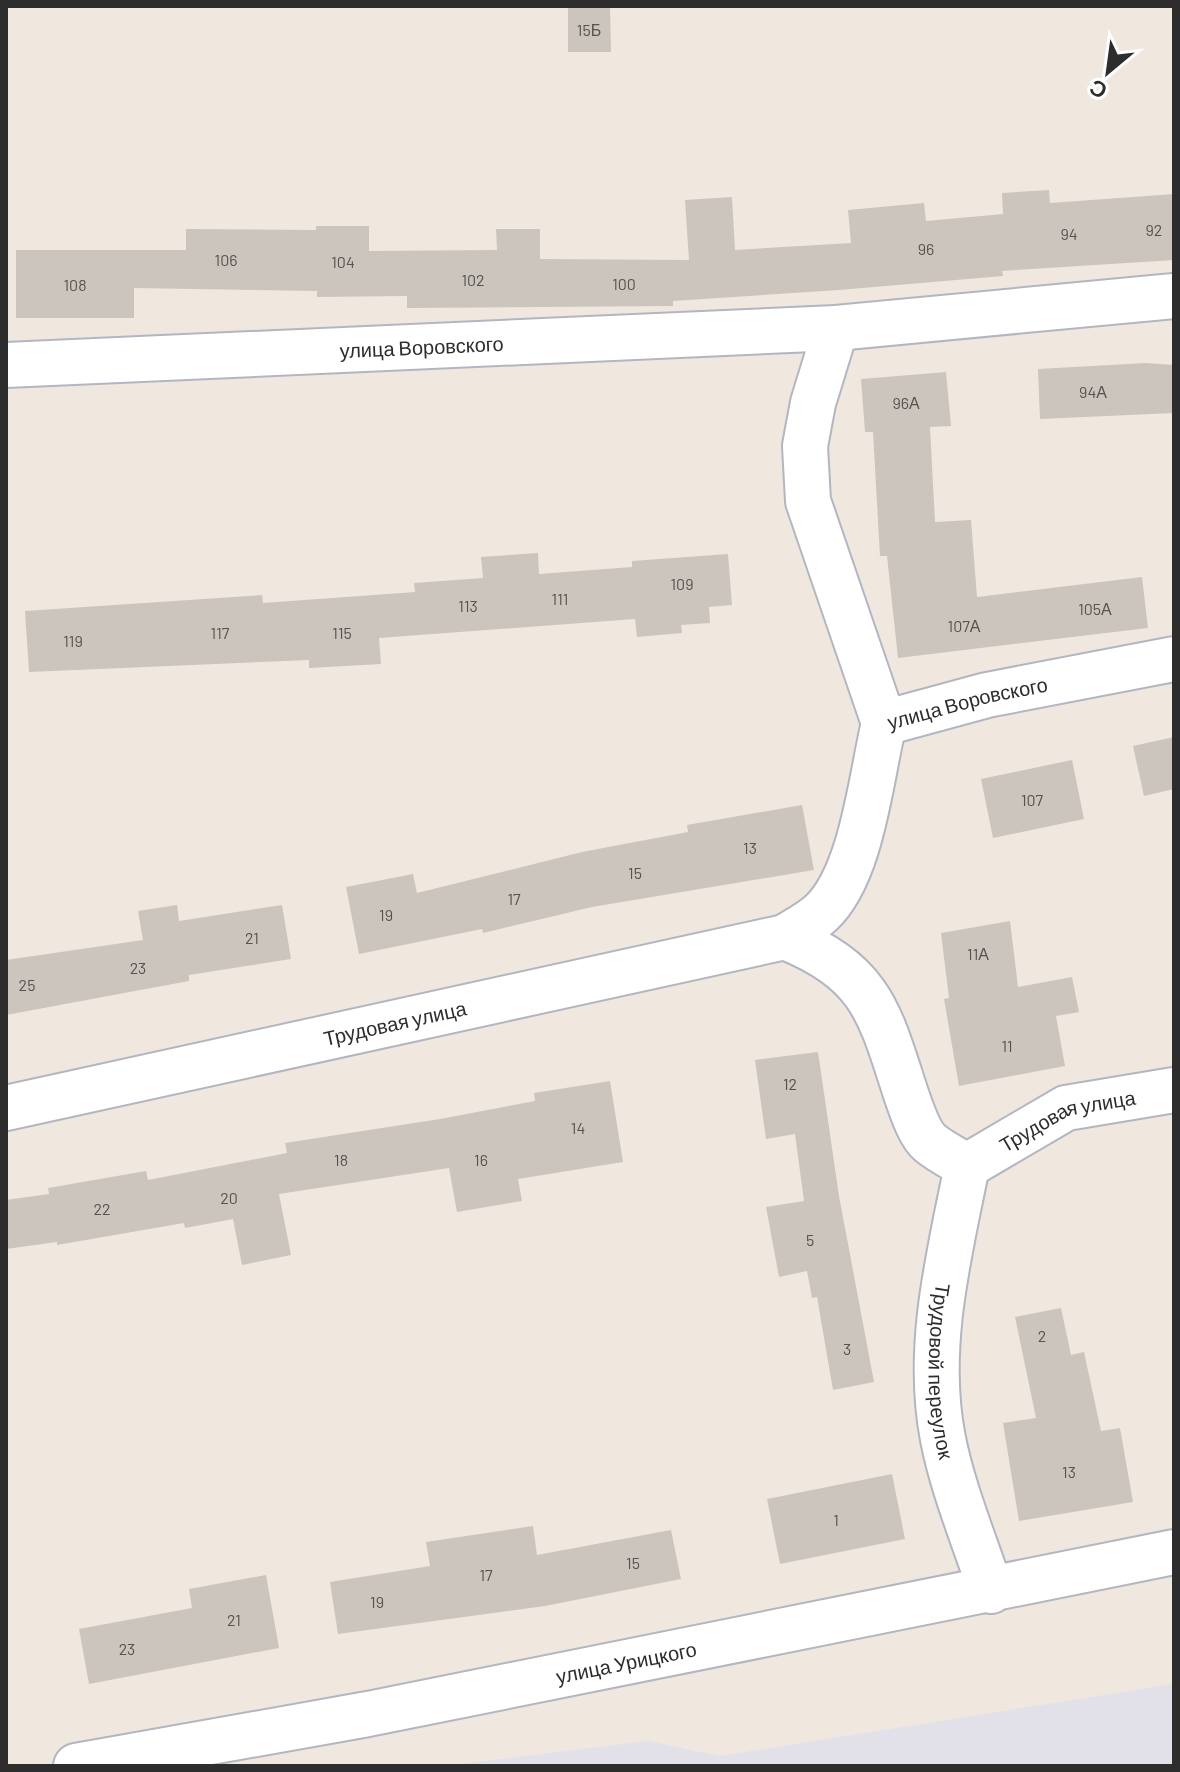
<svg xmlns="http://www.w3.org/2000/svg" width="1180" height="1772" font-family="Barlow,sans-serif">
  <rect width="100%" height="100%" fill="#f0e8df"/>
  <path fill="#e2e0e8" d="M1174 1684V1766H444L648 1741 720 1756Z"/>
  <path fill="#cbc5be" d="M568 6H610L611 52H568Z
    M1049 190 1050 203 1174 194V260L1002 271 1003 276 839 290 673 301V306L407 308V296L317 297V291L134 288V318H16V250H186V229L316 230V226H369V251L497 250 496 229H540V259L689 260 685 200 732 197 735 250 851 243 848 210 924 203 926 221 1003 214 1002 193Z
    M1146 363 1174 365V413L1040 419 1038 369Z
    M946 372 951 426 930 427 935 522 971 520 977 597 1142 577 1148 628 898 658 887 556H880L873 432H865L861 379Z
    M538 553 539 574 632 567V561L728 554 732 605 709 607 710 623 681 625 682 633 637 637 635 619 379 638 381 664 309 668V660L29 672 25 611 262 595 263 603 415 592 414 583 483 578 481 557Z
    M1174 737V789L1144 796 1133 746Z
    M1072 760 1084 819 993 838 981 779Z
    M802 805 814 870 592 907 483 933 482 929 359 954 346 887 413 874 417 893 582 852 688 832 687 825Z
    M177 905 179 921 282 905 291 959 189 975V981L6 1015V960L143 940 138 911Z
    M1010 921 1018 987 1072 977 1079 1012 1056 1016 1065 1066 959 1086 944 999 949 998 941 933Z
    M818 1052 839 1196 874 1382 833 1390 817 1297 812 1298 807 1271 779 1277 766 1207 804 1201 795 1134 766 1139 755 1060Z
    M610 1081 623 1162 518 1179 522 1201 457 1212 449 1168 279 1194 291 1255 242 1265 233 1219 185 1228 184 1223 57 1245V1242L6 1249V1200L49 1194 48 1188 146 1171 148 1180 287 1153 285 1143 440 1119 535 1101 534 1093Z
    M1061 1308 1071 1355 1084 1352 1101 1431 1120 1428 1133 1502 1019 1521 1003 1423 1036 1418 1015 1317Z
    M892 1474 905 1539 780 1564 767 1499Z
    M533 1526 537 1555 671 1530 681 1579 545 1606 338 1634 330 1582 430 1566 426 1542Z
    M266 1575 279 1648 89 1684 79 1629 192 1608 189 1589Z"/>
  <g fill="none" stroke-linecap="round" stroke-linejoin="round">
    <g stroke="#b3b6c2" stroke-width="48">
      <g id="minor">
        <path d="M836 328 813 403 805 446 808 501 884 723"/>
        <path id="s1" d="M6 365 836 328 1174 296"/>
        <path id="s2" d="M884 723 987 695 1174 659"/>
        <path d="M785 937C872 973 879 1011 906 1094 911 1108 919 1134 930 1143 941 1152 955 1159 967 1166"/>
        <path id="s3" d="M6 1108 785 937C796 930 810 923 821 913 862 875 871 777 884 723"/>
        <path id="s4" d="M967 1166C949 1255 925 1348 943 1439 953 1490 975 1542 991 1591"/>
        <path id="s5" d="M967 1166 1066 1108 1174 1090"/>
        <path id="s6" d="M76 1766 368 1714 1174 1552"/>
      </g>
    </g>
    <use href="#minor" stroke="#fff" stroke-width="44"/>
  </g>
  <g text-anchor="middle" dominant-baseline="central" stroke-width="7" stroke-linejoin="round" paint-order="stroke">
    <g font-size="16" fill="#545351">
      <text x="589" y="29">15Б</text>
      <text x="1154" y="229">92</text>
      <text x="1069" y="233">94</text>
      <text x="926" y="248">96</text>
      <text x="226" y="259">106</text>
      <text x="343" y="261">104</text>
      <text x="473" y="279">102</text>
      <text x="624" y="283">100</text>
      <text x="75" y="284">108</text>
      <text x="1093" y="391">94А</text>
      <text x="906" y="402">96А</text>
      <text x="682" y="583">109</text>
      <text x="560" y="598">111</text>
      <text x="468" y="605">113</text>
      <text x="1095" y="608">105А</text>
      <text x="964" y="625">107А</text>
      <text x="220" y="632">117</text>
      <text x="342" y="632">115</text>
      <text x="73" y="640">119</text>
      <text x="1032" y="799">107</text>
      <text x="750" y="847">13</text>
      <text x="635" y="872">15</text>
      <text x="514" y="898">17</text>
      <text x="386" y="914">19</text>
      <text x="252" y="937">21</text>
      <text x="978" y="953">11А</text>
      <text x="138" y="967">23</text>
      <text x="27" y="984">25</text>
      <text x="1007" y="1045">11</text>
      <text x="790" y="1083">12</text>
      <text x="578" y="1127">14</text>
      <text x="341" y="1159">18</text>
      <text x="481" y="1159">16</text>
      <text x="229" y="1197">20</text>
      <text x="102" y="1208">22</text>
      <text x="810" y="1239">5</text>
      <text x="1042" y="1335">2</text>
      <text x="847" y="1348">3</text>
      <text x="1069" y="1471">13</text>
      <text x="836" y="1519">1</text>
      <text x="633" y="1562">15</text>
      <text x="486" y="1574">17</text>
      <text x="377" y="1601">19</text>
      <text x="234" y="1619">21</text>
      <text x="127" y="1648">23</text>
    </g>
    <g font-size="20" fill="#2d2d2d" stroke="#fff">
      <text stroke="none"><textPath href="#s1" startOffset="416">улица Воровского</textPath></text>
      <text stroke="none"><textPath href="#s2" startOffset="86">улица Воровского</textPath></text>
      <text stroke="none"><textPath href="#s3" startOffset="398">Трудовая улица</textPath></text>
      <text stroke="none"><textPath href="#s5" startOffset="112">Трудовая улица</textPath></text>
      <text stroke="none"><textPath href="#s4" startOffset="208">Трудовой переулок</textPath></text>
      <text stroke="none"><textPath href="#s6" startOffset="560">улица Урицкого</textPath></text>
    </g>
  </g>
  <rect width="1180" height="1772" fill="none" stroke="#2d2d2d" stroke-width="16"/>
  <g transform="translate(1108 72) rotate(209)" stroke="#ffffff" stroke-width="6" paint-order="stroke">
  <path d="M0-6L14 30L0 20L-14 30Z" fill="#2d2d2d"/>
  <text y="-12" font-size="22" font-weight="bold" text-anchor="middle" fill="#2d2d2d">С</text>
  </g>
</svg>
